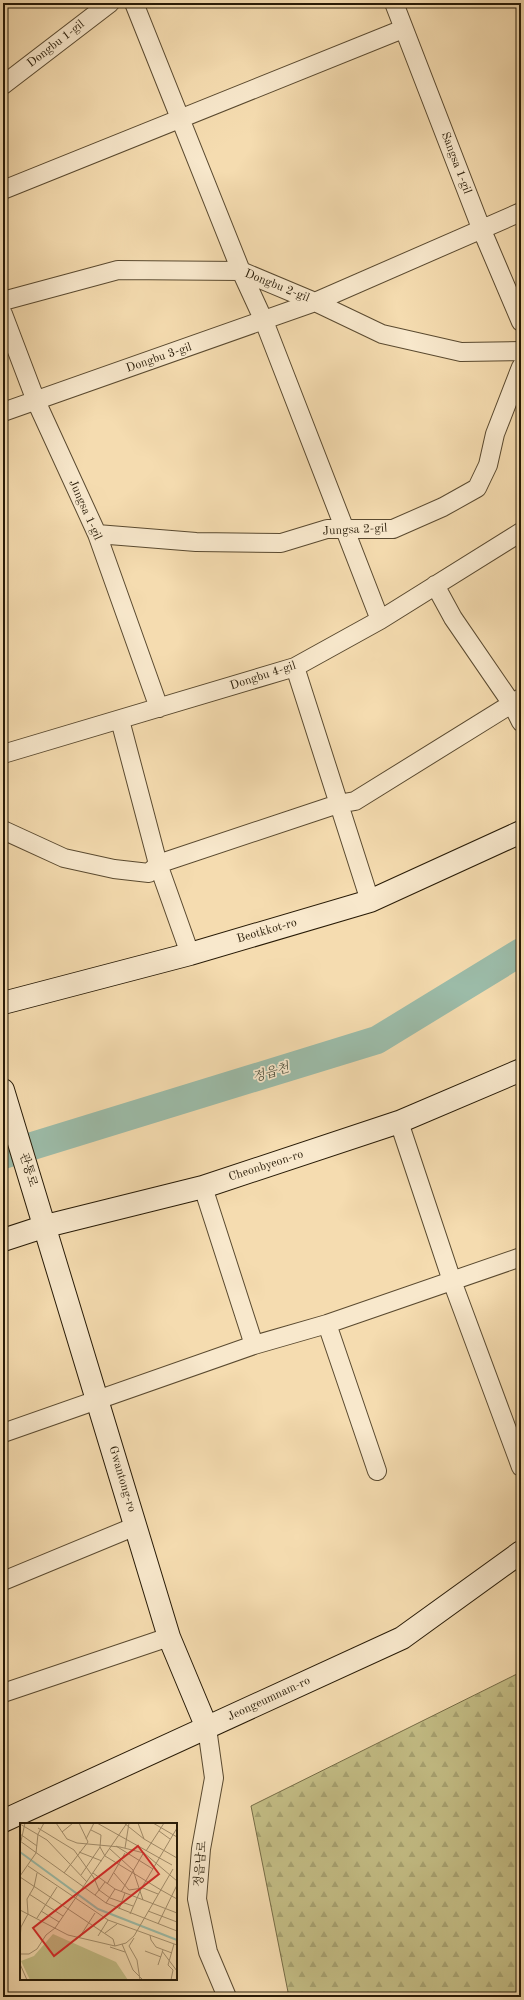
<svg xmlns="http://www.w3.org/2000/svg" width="524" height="2000" font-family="'Old Standard TT','Noto Serif KR',serif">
  <defs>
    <pattern id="forest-firs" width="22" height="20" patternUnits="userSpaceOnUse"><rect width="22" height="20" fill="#c4be86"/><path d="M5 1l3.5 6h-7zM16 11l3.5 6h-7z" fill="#a8a372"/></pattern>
  </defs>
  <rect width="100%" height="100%" fill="#f5dcb0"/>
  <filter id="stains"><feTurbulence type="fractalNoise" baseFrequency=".005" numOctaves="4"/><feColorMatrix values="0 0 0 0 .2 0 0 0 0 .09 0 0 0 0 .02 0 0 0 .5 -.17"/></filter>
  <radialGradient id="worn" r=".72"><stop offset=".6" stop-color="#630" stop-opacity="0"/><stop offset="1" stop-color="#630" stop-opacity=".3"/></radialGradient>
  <path fill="url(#forest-firs)" stroke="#766c46" d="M521 1672V1997H289L251 1806Z"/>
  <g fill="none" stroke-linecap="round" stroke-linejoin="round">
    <path stroke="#9cbca9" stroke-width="28" d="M3 1155 377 1040 521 952"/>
    <g stroke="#5a4a30" stroke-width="20">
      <path id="street" d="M134 3 241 271 264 321 380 620
        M394 3 481 228 521 322
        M3 85 110 3
        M3 190 403 29
        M3 301 118 270 241 271 315 302 382 334 461 352 521 351
        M3 314 36 401 97 534 159 708
        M3 412 315 302 521 212
        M97 534 196 542 281 543 327 529H393L443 507 477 488 488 465 495 434 521 367
        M435 585 453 618 512 704 521 722
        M295 667 370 901
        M120 720 158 864 338 804 355 801 521 698
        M3 754 295 667 380 620 521 532
        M3 830 64 858 114 869 149 873 158 864 190 954
        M399 1122 452 1281 521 1467
        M203 1187 254 1345
        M327 1324 377 1471
        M3 1433 254 1345 327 1324 521 1257
        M3 1581 136 1526
        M3 1693 169 1637
        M207 1728 214 1778 201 1849 197 1899 208 1952 227 1997"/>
    </g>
    <g stroke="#271a06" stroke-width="24">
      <path id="secondary" d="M3 1003 190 954 370 901 521 832
        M3 1090 169 1637 207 1728
        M3 1240 46 1226 203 1187 399 1122 521 1070
        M3 1821 402 1638 521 1552"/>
    </g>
    <use href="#street" stroke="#f8e8cc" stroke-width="18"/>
    <use href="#secondary" stroke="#f8e8cc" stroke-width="22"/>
  </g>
  <g text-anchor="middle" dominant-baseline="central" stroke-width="3.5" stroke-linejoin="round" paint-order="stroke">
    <g font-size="12" fill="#271a06" stroke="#f8e8cc">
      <text transform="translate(56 44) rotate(-38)">Dongbu 1-gil</text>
      <text transform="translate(456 163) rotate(69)">Sangsa 1-gil</text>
      <text transform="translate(277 286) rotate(22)">Dongbu 2-gil</text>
      <text transform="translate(159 358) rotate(-19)">Dongbu 3-gil</text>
      <text transform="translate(85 510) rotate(66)">Jungsa 1-gil</text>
      <text transform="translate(355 530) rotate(-3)">Jungsa 2-gil</text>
      <text transform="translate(263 676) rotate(-18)">Dongbu 4-gil</text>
      <text transform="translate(267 931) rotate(-16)">Beotkkot-ro</text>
      <text transform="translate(266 1166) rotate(-18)">Cheonbyeon-ro</text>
      <text transform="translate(28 1170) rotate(73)">관통로</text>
      <text transform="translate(122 1479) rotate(73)">Gwantong-ro</text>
      <text transform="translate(269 1699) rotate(-25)">Jeongeumnam-ro</text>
      <text transform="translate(201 1864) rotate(-85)">정읍남로</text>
    </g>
    <g font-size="13" font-style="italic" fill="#50533f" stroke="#f8e8cc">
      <text transform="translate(271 1073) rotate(-17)">정읍천</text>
    </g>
  </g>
  <g transform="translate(20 1823)">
    <rect width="157" height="157" fill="#f5dcb0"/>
    <path d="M33 111 96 139 108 157H10L1 138 14 133Z" fill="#c4be86"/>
    <path fill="none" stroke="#9cbca9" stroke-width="2" d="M0 29 78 86 157 117"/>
    <path fill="none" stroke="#a38e6c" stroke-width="1" d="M36 0 47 16 57 20 100 24 124 30 157 58M77 0 152 42M104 0 124 16M118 0 124 16 157 35M133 0 157 14M144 0 139 8 150 16M0 1 27 17 67 59M18 5 54 27 74 55 79 67 75 72M71 7 81 12 80 24 85 33 141 67M42 9 53 0M0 11 17 23M66 16 74 0M0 18 86 80 157 108M1 18 5 0M96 23 133 46M105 25 109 0M90 26 113 47 123 77M126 28 139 8M59 29 82 38M8 43 88 97 157 122M44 50 68 19 59 0M73 50 95 66 157 90M94 50 109 67 123 65 138 71M61 52 80 24M0 53 16 30 18 11 24 0M0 54 93 116 95 123M85 59 79 67 90 75 113 83M87 61 105 30M141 67 157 76M101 69 124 29M9 71 43 93M86 80 95 66M99 86 105 70M0 87 48 112 95 123 106 120 114 113 153 46M21 88 39 99M128 88 157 99M110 91 121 66 157 5M17 95 37 64M138 101 157 62M85 110 97 101M130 112 131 117 136 124 152 130M78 113 88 97M59 115 75 90M114 115 109 123 117 137 120 157M0 116 1 104 8 91 7 76 14 64 17 50M102 121 113 147 123 157M90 124 105 129M125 128 141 134M142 128 157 148M0 131H9L17 126 26 112 35 105 107 0M0 141 7 157M138 142 143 127M151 157 153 147 148 142 154 121"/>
    <path fill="#d62828" fill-opacity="0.15" stroke="#d62828" stroke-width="2" d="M118 23 139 51 34 133 13 105Z"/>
    <rect width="157" height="157" fill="none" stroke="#271a06" stroke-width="2"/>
  </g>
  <rect width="524" height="2000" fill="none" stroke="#f5dcb0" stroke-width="16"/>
  <rect x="4" y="4" width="516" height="1992" fill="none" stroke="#271a06" stroke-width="2"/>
  <rect x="8" y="8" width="508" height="1984" fill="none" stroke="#271a06"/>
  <rect width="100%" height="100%" filter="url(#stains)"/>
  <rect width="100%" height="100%" fill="url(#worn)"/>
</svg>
